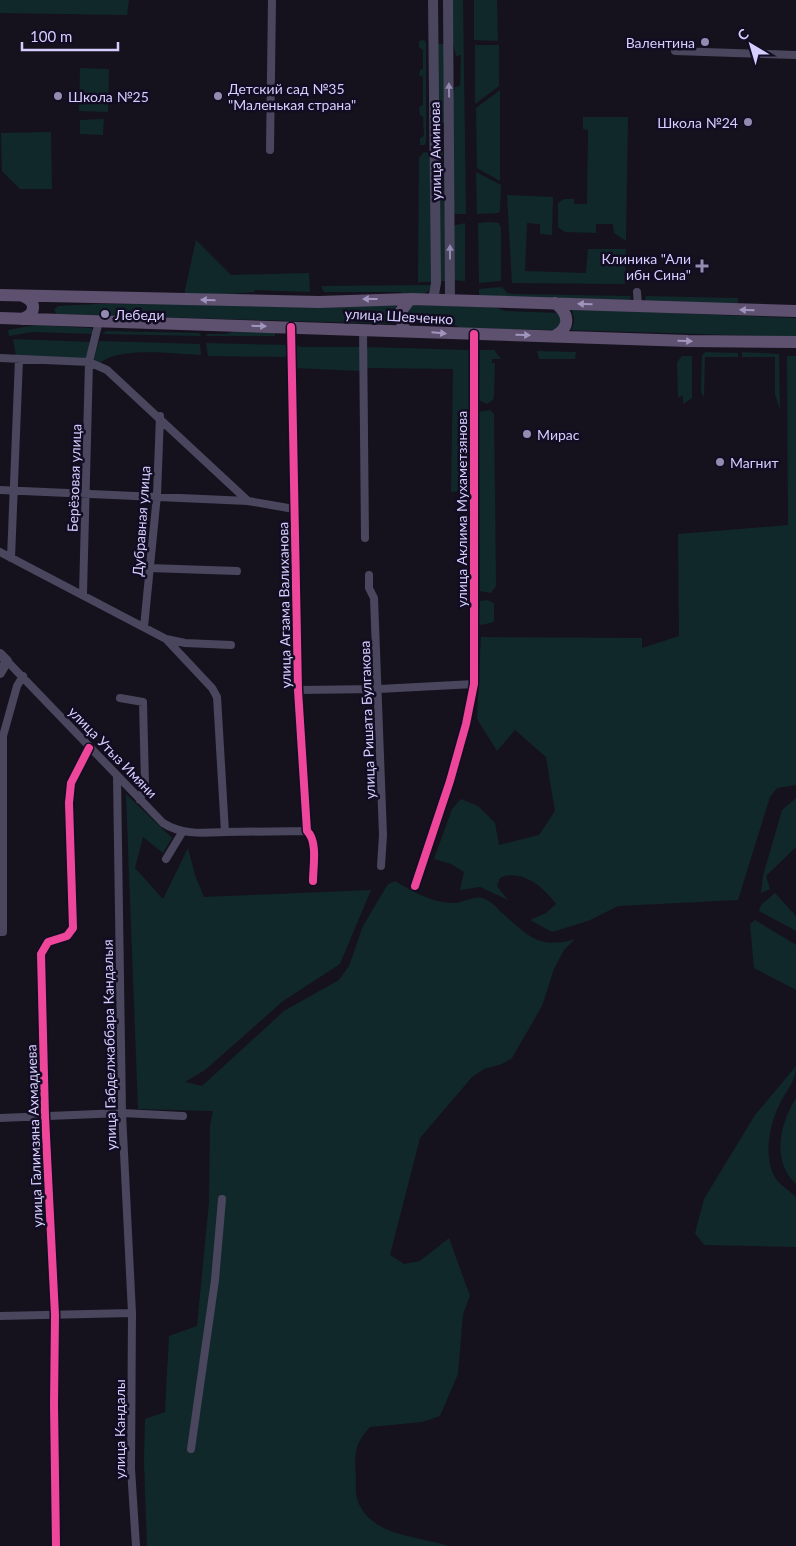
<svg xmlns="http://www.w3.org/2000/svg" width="796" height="1546" font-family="Lato,sans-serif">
  <rect width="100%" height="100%" fill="#15121d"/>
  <path fill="#11282a" d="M0 0H129L127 15 0 13Z
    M452 0H463L466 214H455L453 210 452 102 455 87 460 86 461 55 456 56 453 43Z
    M474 0H497L498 41 474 40Z
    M419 41 424 40 426 43V143L424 145H420V138L424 136 423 117 420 115 419 107 423 105V77L419 75 420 70 423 69V50L419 47Z
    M438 44H444V123H438Z
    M475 45H499V86L475 104Z
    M80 68 109 69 108 112 79 111Z
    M500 90V181L477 168 476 108Z
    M583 117H628L626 241 614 233 613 224H596V233L565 232 558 227V203L564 199H574V204H587L588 130 583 129Z
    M104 119 103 135 80 134V120Z
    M51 132 52 189H20L2 171 1 133Z
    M439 148 443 149 445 281H439Z
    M424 152 431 153 432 282H418L419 158Z
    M476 172 501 185 500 211 498 213 477 214Z
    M507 195 553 197 552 235 540 234V224L527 223 525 271 586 273 588 249H626L625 284 512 283Z
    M491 222 499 223 501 228V281L479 283 478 223Z
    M465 223V281L453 280V226Z
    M196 240 231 275 309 273 310 292 255 290 254 292 191 297 185 294V290Z
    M432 285C426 299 412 297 400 292H324L321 286Z
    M502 287 507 293 512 294 631 296 630 300 479 298V289Z
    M646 296 738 298 737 307 645 301Z
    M97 304 398 305 394 313V324L57 314 54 310 58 306Z
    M411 305 495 307 505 311 558 313 562 319 556 330 460 328 453 324 409 322 405 317Z
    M571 309 796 318V337L571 330C575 323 575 317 571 309Z
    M35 325 91 328 94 332 93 334 32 332 9 336 8 330Z
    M106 331 199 333 201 336 102 334Z
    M236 331 275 333V336H206L207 334H225Z
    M13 339 91 342 88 357 84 360 16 356Z
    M99 341 200 344 201 355C175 354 120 346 100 363L94 359Z
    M206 343 288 345V355L284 357 208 356Z
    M293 344 301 347H362L361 371 294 368Z
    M366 347 469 350 470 490 451 492 453 369 366 368Z
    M480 350H494L501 359H492V363H495L494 396 493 400 487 404 479 400Z
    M537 351 576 352 575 359H539Z
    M705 352 738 353V357H705L704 397 701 392 702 356Z
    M742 352 779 354 780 410 775 394V357H742Z
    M682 356H692V398L683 404V396L678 397 677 362Z
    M787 356H796V785L777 788 770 797 738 900 618 906 588 921 552 932 530 920 546 913 556 904C544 887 521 868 500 878L497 886 508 900 480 887 460 890 464 872 451 864 434 859 452 809 461 799 478 806 495 823 499 845 539 835 555 811 546 757 515 730 497 751 477 719 481 637 642 638V648L679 636 678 534 788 525Z
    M490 410 494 414 496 586 491 593 480 591 479 412Z
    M487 600 494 603V622L481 625 479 622 480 601Z
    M126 794 172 838 163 853 143 837 135 868 163 899 188 848 195 875 204 897 371 890 340 964 283 1001 205 1070 185 1082 202 1086 284 1011 339 980 349 966 363 926 388 884 395 881C414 892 433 904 456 903 464 902 474 896 482 898 490 900 495 906 501 912 525 933 539 951 575 939L564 950 554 969 542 1006 512 1058 502 1064 484 1069 472 1077 420 1138 390 1255 404 1264 420 1261 449 1238 470 1296 463 1314 458 1374 440 1416 422 1422 370 1427C355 1443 354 1453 356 1476 356 1483 355 1492 357 1499 369 1536 417 1536 449 1546H147L144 1461 145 1419 165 1412 169 1336 197 1326 209 1202 210 1125 213 1111 138 1109Z
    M796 798V847L766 876 770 889 761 893 763 876 782 810Z
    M775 893 796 916V931L759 911 761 905Z
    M755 920 796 945V990L754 968 750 924Z
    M796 1066C796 1080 788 1089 781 1101 770 1122 762 1157 776 1179 780 1185 790 1191 796 1197V1247L704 1245 695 1233 704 1199 755 1115Z
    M796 1098V1184C771 1161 780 1124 796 1098Z"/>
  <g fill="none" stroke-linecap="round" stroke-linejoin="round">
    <path stroke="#49465e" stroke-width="8" d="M675 51 796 55
      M270 150 272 0
      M637 292 638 306
      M291 327 298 690 307 831C318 841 313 867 313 881
      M363 329 365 538
      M0 358 89 362 107 370 248 501 294 509
      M0 490 248 501
      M0 552 166 639 185 643 231 645
      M11 558 19 359
      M149 568 237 571
      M369 575V588L374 598 383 835 381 866
      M83 594 89 362 99 321
      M144 627 157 495 160 416
      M166 639 212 688 217 697 225 832 307 831
      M7 661 163 823C182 835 202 833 225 832
      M298 690 379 689 474 684
      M120 698 143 702 145 784 140 800
      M117 777 122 1113 132 1313 131 1469 136 1546
      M166 859 183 831
      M415 886 450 781 466 724 474 684V334
      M0 932H3V736L17 686 23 676
      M0 1118 122 1113 183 1116
      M0 1316 132 1313
      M191 1449 215 1280 222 1199
      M56 1546 54 1404 55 1315 45 1116 41 954 48 942 67 936 73 928 69 803 71 783 89 748"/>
    <path stroke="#49465e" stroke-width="10" d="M448 0 450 301
      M433 300 436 283 433 0
      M0 654 7 661 0 673"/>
    <path stroke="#5e506f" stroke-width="12" d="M0 295 319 302 410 299 796 311
      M555 303C569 313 571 327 555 336
      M0 318 688 341 796 342
      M22 319C36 314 37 302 23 296
      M405 330 399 314 410 299"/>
    <g stroke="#120d22" stroke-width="11">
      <path id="cycleway" d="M291 327 298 690 307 831C318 841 313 867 313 881
        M415 886 450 781 466 724 474 684V334
        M56 1546 54 1404 55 1315 45 1116 41 954 48 942 67 936 73 928 69 803 71 783 89 748"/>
    </g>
    <use href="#cycleway" stroke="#ed469a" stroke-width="8"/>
  </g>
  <defs><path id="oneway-solid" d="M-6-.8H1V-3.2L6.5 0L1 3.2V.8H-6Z" transform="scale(1.25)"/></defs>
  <g fill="#908aae">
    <use href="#oneway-solid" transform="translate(449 90) rotate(-91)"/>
    <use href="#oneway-solid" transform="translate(450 252) rotate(-90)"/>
  </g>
  <g fill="#a095be">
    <use href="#oneway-solid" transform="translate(370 299) rotate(180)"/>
    <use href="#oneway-solid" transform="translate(208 300) rotate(-179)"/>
    <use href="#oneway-solid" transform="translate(585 304) rotate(-178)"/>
    <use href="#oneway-solid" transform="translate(747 310) rotate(-178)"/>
    <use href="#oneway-solid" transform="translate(259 326) rotate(1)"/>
    <use href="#oneway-solid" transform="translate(439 333) rotate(5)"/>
    <use href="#oneway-solid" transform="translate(523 335) rotate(1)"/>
    <use href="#oneway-solid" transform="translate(685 341) rotate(2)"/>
  </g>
  <g fill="#928cb0" stroke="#120d22" stroke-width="2">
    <circle cx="705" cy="42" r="5"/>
    <circle cx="58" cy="96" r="5"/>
    <circle cx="218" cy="96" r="5"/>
    <circle cx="748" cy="122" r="5"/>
    <path d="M699.5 258.5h5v5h5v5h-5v5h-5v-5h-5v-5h5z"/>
    <circle cx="105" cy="314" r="5"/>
    <circle cx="527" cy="434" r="5"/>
    <circle cx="720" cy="462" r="5"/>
  </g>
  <g text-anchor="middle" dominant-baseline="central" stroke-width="5" stroke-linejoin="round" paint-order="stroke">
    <g font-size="14" fill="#d6ceff" stroke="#120d22" text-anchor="start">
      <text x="695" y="42" text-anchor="end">Валентина</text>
      <text x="228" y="88">Детский сад №35<tspan x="228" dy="16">"Маленькая страна"</tspan></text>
      <text x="68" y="96">Школа №25</text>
      <text x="738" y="122" text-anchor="end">Школа №24</text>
      <text x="691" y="258" text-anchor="end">Клиника "Али<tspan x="691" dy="16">ибн Сина"</tspan></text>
      <text x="115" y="314">Лебеди</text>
      <text x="537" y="434">Мирас</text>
      <text x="730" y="462">Магнит</text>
    </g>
    <g font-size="14" fill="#d6ceff" stroke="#120d22">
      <text transform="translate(435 151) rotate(-91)">улица Аминова</text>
      <text transform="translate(399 316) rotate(3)">улица Шевченко</text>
      <text transform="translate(74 478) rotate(-88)">Берёзовая улица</text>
      <text transform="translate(461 509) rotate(-90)">улица Аклима Мухаметзянова</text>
      <text transform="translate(141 521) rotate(-86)">Дубравная улица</text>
      <text transform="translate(284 605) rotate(-91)">улица Агзама Валиханова</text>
      <text transform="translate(367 720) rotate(-92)">улица Ришата Булгакова</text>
      <text transform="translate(113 752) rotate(46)">улица Утыз Имяни</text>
      <text transform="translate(109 1045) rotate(-91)">улица Габделжаббара Кандалыя</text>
      <text transform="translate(34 1136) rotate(-92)">улица Галимзяна Ахмадиева</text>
      <text transform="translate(119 1429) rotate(-90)">улица Кандалы</text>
    </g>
  </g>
  <g transform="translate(751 45) rotate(322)" stroke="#120d22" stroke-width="4" paint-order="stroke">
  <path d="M0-4L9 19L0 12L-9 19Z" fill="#d6ceff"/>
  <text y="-8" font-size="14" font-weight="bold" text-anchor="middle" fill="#d6ceff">С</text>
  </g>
  <path d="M22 42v8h96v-8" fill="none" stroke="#d6ceff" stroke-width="2.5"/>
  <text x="30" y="42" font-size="15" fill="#d6ceff" stroke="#120d22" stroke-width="4" paint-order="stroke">100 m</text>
</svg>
